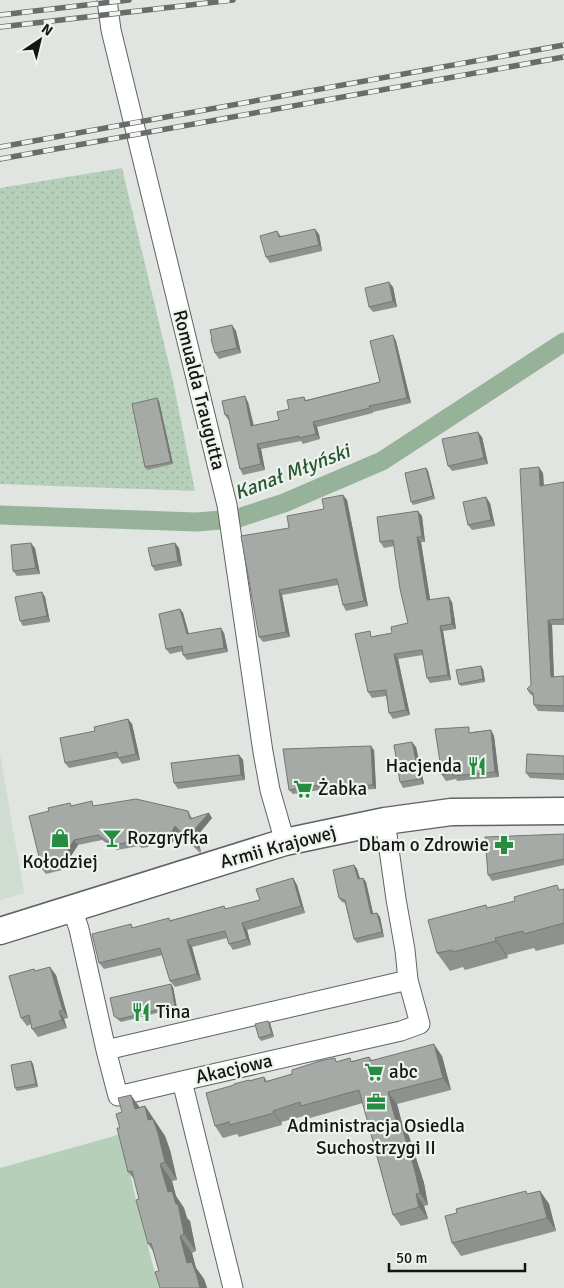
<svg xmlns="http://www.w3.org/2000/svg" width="564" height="1288" font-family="Signika,sans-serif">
  <defs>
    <pattern id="grass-dots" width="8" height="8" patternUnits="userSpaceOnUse" patternTransform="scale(1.25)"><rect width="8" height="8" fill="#b6cfb9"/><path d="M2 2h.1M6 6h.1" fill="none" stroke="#9cb19e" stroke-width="1.8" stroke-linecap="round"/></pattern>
  </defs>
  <rect width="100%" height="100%" fill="#e0e5e1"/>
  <path fill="#d0dbd1" d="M0 754 24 893 0 900Z"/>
  <path fill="url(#grass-dots)" d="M122 168 173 381 195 491 0 484V188Z"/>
  <path fill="#b6cfb9" d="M121 1133 138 1209 159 1288H0V1168L111 1137Z"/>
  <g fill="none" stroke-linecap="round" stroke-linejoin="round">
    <path stroke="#96b399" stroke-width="19" d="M0 515 196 522 235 519 284 503 382 461 564 342"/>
    <g stroke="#606460" stroke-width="21">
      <path id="street" d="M107 0 111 30 227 505 263 752 270 790 285 842
        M72 908 79 929 106 1050 408 980
        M106 1050 118 1096 182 1081
        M233 1288 182 1081 401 1031 420 1024 408 980 405 950 396 899 385 821"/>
    </g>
    <g stroke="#606460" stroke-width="29">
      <path id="secondary" d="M0 931 285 842 385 821 451 812 564 811"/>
    </g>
    <use href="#street" stroke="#fff" stroke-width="19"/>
    <use href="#secondary" stroke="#fff" stroke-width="26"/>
    <g stroke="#696d6a" stroke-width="5.5">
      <path id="rail" d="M0 15 129 0
        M0 27 233 0
        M0 147 564 45
        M0 159 564 57"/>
    </g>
    <use href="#rail" stroke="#eef3ee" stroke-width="4" stroke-dasharray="11" stroke-linecap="butt"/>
  </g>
  <path fill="#8e928f" d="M277 231 281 236 319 234 322 251 270 263 266 257Z
    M393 287 397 307 373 312 369 307Z
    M236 331 241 353 219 359 215 353Z
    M393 335 396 341 411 403 373 412V413L317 427 320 439 303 444 301 441 261 449 265 470 243 475 240 469 229 421 225 415 248 402 254 426 279 420 289 409 304 397 306 400 380 382Z
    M159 401 173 464 147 470 145 467Z
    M482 437 488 464 452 471 448 466Z
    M426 468 428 471 435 499 413 505 411 502Z
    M543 473 544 486 564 482V625H552L554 677 564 676V712L538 711 534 705 533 696 530 694 527 689 531 685Z
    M343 495 347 500 368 606 346 611 343 605 338 585 282 595 290 637 263 642 259 637 289 528 324 509Z
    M490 503 495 526 472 530 468 525Z
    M422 516 425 542H421L430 600 452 602 456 629 443 631 451 680 430 683 427 678 423 655 398 659 410 715 393 719 389 713 386 696 372 698 368 692 374 636 392 633 408 623 394 546 384 548 380 542Z
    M175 543 179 548 182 566 155 571 152 566Z
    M35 548 40 574 17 576 13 571Z
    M42 592 45 597 50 622 23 626 20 621Z
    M180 609 183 613 189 634 224 633 228 652 187 660 183 655V651L170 654 166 649Z
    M483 669 485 682 461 686 459 684Z
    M128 719 132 724 140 760 122 764 118 758 69 768 65 763 95 731Z
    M491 730 494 736 499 777 457 781 456 779 446 781 442 775 472 732Z
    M416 747 424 784 403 788 400 782Z
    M374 750 376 789 329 791 327 789 293 794 289 790Z
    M239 755 243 760 245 780 178 789 174 783Z
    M564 756V780L530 778 526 773Z
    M70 803 72 806H95L188 811 192 818H212L197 836 201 852 200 853 179 832 172 843 166 844 156 836 148 847 142 848 139 846 117 850 102 840 78 845 62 870 46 874 42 869 49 811Z
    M564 834V865L492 881 488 875Z
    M354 865 357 869 360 878H363L366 882 373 913H377L380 917 384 937 357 943 354 939 345 903 342 902 339 898Z
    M293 878 297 885 305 913 247 930 251 945 233 950 229 944 227 938 192 947 201 980 175 987 170 981 163 955 104 969 99 963 131 924 133 928 171 920 224 906 226 909 260 900Z
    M564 889V944L536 951 534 948 507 955 508 958 465 970 463 967 450 971 437 953 489 908Z
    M34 969 35 971 56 975 68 1018 64 1019 67 1028 38 1037 32 1029 31 1024 27 1026 21 1018Z
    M173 987 177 1008 121 1022 116 1018 114 1016Z
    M270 1023 274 1037 261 1041 259 1038Z
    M442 1056 451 1090 397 1104 403 1127 409 1136 424 1183 428 1205 424 1206 428 1219 401 1226 393 1215 363 1103 310 1118 308 1115 281 1122 282 1125 239 1137 237 1134 223 1138 215 1126 250 1081 264 1077 267 1081 338 1062 352 1061 369 1057 372 1060Z
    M31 1061 33 1064 38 1087 17 1091 15 1088Z
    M145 1106 165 1136 170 1150 177 1180 172 1181 176 1196 184 1208 187 1218 190 1221 196 1251 192 1253 196 1268 204 1279 207 1288H160L159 1271 153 1251 148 1244 139 1199 134 1179 128 1172 140 1107Z
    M540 1191 549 1204 556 1231 461 1256 452 1243 528 1194Z"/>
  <path fill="#747774" d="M315 229 319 234 322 251 319 245Z
    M389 282 393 287 397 307 393 301Z
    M232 325 236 331 241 353 237 348Z
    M393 335 396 341 411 403 407 398Z
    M245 396 248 402 255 432 251 426Z
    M157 398 159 401 173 464 171 462Z
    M313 422 317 427 320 439 316 434Z
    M478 432 482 437 488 464 484 458Z
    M257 444 261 449 265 470 261 464Z
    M539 467 543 473 544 492 540 486Z
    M426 468 428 471 435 499 433 496Z
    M343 495 347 500 368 606 364 601Z
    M486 497 490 503 495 526 491 520Z
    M418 511 422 516 425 542 422 537Z
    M417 537 421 542 431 605 427 600Z
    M31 543 35 548 40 574 36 568Z
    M175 543 179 548 182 566 178 561Z
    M279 590 282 595 290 637 286 632Z
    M42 592 45 597 50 622 47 616Z
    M449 597 452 602 456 629 452 624Z
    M180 609 183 613 190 639 187 634Z
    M548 620 552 625 554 683 551 677Z
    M440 626 443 631 451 680 448 675Z
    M221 628 224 633 228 652 224 648Z
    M394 654 398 659 410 715 406 710Z
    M481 666 483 669 485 682 483 679Z
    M128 719 132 724 140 760 136 754Z
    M491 730 494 736 499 777 495 772Z
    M412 742 416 747 424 784 420 779Z
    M371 746 374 750 376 789 373 785Z
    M239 755 243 760 245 780 241 775Z
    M209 813 212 818 197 836 201 852 198 847 193 831Z
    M175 826 179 832 172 843 169 837Z
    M153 831 156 836 148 847 144 842Z
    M74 840 78 845 62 870 59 865Z
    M354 865 357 869 361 883 358 879Z
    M293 878 297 885 305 913 301 906Z
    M363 878 366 882 374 918 371 914Z
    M377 913 380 917 384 937 382 932Z
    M242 923 247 930 251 945 247 939Z
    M495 938 507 955 508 958 496 941Z
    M187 940 192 947 201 980 197 974Z
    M50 967 56 975 68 1018 63 1010Z
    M171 984 173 987 177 1008 175 1006Z
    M59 1011 64 1019 67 1028 62 1020Z
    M268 1021 270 1023 274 1037 272 1034Z
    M434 1044 442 1056 451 1090 443 1078Z
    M31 1061 33 1064 38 1087 36 1084Z
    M388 1092 397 1104 403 1127 409 1136 424 1183 428 1205 420 1193 397 1125Z
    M131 1095 143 1112 135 1109Z
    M145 1106 165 1136 170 1150 177 1180 165 1162 148 1120Z
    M273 1111 281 1122 282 1125 274 1113Z
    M160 1164 172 1181 176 1196 184 1208 187 1218 190 1221 196 1251 184 1234 168 1192Z
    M540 1191 549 1204 556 1231 547 1218Z
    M416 1194 424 1206 428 1219 419 1207Z
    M180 1236 192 1253 196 1268 204 1279 207 1288H200L187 1263Z"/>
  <path fill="#a5aaa6" stroke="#747774" d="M315 229 319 245 266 257 260 236 277 231 279 237Z
    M389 282 393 301 369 307 365 288Z
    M232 325 237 348 215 353 211 339H212L210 330Z
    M393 335 407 398 369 406 370 408 313 422 316 434 299 438V436L257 444 261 464 240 469 228 415H225L222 401 245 396 251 426 279 420 277 412 289 409 287 400 304 397 305 401 380 382 370 341Z
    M157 398 171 462 145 467 132 404Z
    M478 432 484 458 448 466 442 439Z
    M539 467 540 486 564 482V619L548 620 551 677 564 676V706L534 705 533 693 527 689 531 685 520 469Z
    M426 468 433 496 411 502 405 473Z
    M343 495 364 601 343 605 337 579 279 590 286 632 259 637 241 536 289 528 287 516 324 509 322 499Z
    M486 497 491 520 468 525 463 502Z
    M418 511 422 537H417L427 600 449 597 452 624 440 626 448 675 427 678 422 650 394 654 406 710 389 713 386 690 368 692 355 634 370 631 371 637 392 633 391 627 408 623 400 589 393 540 380 542 377 517Z
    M31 543 36 568 13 571 11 545Z
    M175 543 178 561 152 566 148 548Z
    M42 592 47 616 20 621 15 597Z
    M180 609 187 634 221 628 224 648 183 655 182 646 166 649 159 614Z
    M481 666 483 679 459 684 456 670Z
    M128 719 136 754 118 758 117 752 65 763 60 738 95 731 94 727Z
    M469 727V733L491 730 495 772 453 776V773L442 775 435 729Z
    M412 742 420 779 400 782 394 745Z
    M371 746 373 785 326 787V784L289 790 283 749Z
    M527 754 564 756V774L526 773Z
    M239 755 241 775 174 783 171 763Z
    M136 799 188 811 190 819 209 813 193 831 198 847 197 848 175 826 169 837 162 839 153 831 144 842 138 843 135 841 113 845 98 835 74 840 59 865 42 869 29 816 49 811 48 808 70 803 71 806 92 801 93 806Z
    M564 834V859L488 875 485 837Z
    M354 865 358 879 363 878 371 914 377 913 382 932 354 939 345 900 339 898 333 870Z
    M293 878 301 906 242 923 247 939 229 944 225 931 187 940 197 974 170 981 160 948 99 963 92 934 131 924 132 928 169 918 170 921 224 906 225 909 260 900 256 889Z
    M557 885 559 890 564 889V923L524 934 523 931 495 938 496 941 453 952 452 950 437 953 428 920 486 905 487 908 515 901 514 897Z
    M50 967 63 1010 59 1011 62 1020 32 1029 29 1015 21 1018 9 976 34 969 35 971Z
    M171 984 175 1006 119 1019 114 1016 110 998Z
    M268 1021 272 1034 259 1038 255 1024Z
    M434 1044 443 1078 388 1092 397 1125 401 1124 415 1171 420 1193 416 1194 419 1207 393 1215 359 1090 301 1106 300 1102 273 1111 274 1113 230 1125 229 1122 215 1126 206 1093 234 1085V1084L249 1080V1081L264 1077 265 1082 292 1074V1070L320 1061 335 1058 336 1062 350 1058 351 1062 369 1057 370 1061Z
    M31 1061 36 1084 15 1088 11 1065Z
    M131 1095 135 1109 145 1106 148 1120 153 1119 158 1133 165 1162 160 1164 168 1192 172 1191 176 1204H178L184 1234 180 1236 187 1263 192 1262 197 1276 200 1288H160L155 1272 159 1271 151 1243 148 1244 136 1200 139 1199 132 1171 128 1172 117 1128H120L116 1114 122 1112 118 1098Z
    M526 1191 527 1194 540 1191 547 1218 452 1243 445 1216 457 1213 456 1209Z"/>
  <defs>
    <g id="restaurant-bare" transform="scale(1.5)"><path d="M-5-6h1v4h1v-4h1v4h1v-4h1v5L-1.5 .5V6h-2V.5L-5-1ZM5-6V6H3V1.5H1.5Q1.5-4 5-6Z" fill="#268c42" stroke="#eef3ee" stroke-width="2.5" paint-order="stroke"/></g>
    <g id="supermarket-bare" transform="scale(1.5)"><path d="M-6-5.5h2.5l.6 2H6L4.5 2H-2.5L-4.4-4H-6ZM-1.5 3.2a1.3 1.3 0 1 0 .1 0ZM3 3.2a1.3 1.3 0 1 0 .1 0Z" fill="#268c42" stroke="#eef3ee" stroke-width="2.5" paint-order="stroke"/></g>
    <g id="shop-bare" transform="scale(1.5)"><path d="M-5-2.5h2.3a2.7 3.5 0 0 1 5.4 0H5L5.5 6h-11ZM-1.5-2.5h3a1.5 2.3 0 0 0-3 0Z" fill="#268c42" stroke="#eef3ee" stroke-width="2.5" paint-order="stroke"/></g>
    <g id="bar-bare" transform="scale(1.5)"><path d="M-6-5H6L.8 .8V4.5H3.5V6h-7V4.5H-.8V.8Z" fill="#268c42" stroke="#eef3ee" stroke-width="2.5" paint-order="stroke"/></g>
    <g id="pharmacy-bare" transform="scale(1.5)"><path d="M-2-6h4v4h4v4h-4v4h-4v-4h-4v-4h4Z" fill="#268c42" stroke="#eef3ee" stroke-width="2.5" paint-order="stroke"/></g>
    <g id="office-bare" transform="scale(1.5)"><path d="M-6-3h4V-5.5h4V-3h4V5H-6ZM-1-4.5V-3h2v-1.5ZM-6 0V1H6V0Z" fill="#268c42" stroke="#eef3ee" stroke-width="2.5" paint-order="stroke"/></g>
  </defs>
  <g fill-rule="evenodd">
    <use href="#restaurant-bare" x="477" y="766"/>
    <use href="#supermarket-bare" x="303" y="789"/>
    <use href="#shop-bare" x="60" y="838"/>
    <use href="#bar-bare" x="112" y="838"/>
    <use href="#pharmacy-bare" x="504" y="845"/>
    <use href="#restaurant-bare" x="141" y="1012"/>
    <use href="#supermarket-bare" x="374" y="1072"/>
    <use href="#office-bare" x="376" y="1102"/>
  </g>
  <g text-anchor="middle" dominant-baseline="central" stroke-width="4.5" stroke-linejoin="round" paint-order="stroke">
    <g font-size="19" fill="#141614" stroke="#eef3ee">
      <text transform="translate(199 390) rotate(76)">Romualda Traugutta</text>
      <text transform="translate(278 847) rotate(-15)">Armii Krajowej</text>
      <text transform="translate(234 1069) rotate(-13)">Akacjowa</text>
    </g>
    <g font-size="19" fill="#141614" stroke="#eef3ee" text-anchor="start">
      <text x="462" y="766" text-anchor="end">Hacjenda</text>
      <text x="318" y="789">Żabka</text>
      <text x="127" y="838">Rozgryfka</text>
      <text x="489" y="845" text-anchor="end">Dbam o Zdrowie</text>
      <text x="60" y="862" text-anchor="middle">Kołodziej</text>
      <text x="156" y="1012">Tina</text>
      <text x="389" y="1072">abc</text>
      <text x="376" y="1126" text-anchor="middle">Administracja Osiedla<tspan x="376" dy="22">Suchostrzygi II</tspan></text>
    </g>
    <g font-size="20" font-style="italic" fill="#295732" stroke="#eef3ee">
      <text transform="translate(292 472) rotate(-21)">Kanał Młyński</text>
    </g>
  </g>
  <g transform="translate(40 40) rotate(35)" stroke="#eef3ee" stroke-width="4" paint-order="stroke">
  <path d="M0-4L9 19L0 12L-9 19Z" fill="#141614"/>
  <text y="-8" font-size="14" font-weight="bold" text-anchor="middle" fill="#141614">N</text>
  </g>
  <path d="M389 1263v8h136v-8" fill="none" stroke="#141614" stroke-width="2.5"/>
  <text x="396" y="1263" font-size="15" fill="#141614" stroke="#eef3ee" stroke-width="4" paint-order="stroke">50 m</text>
</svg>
